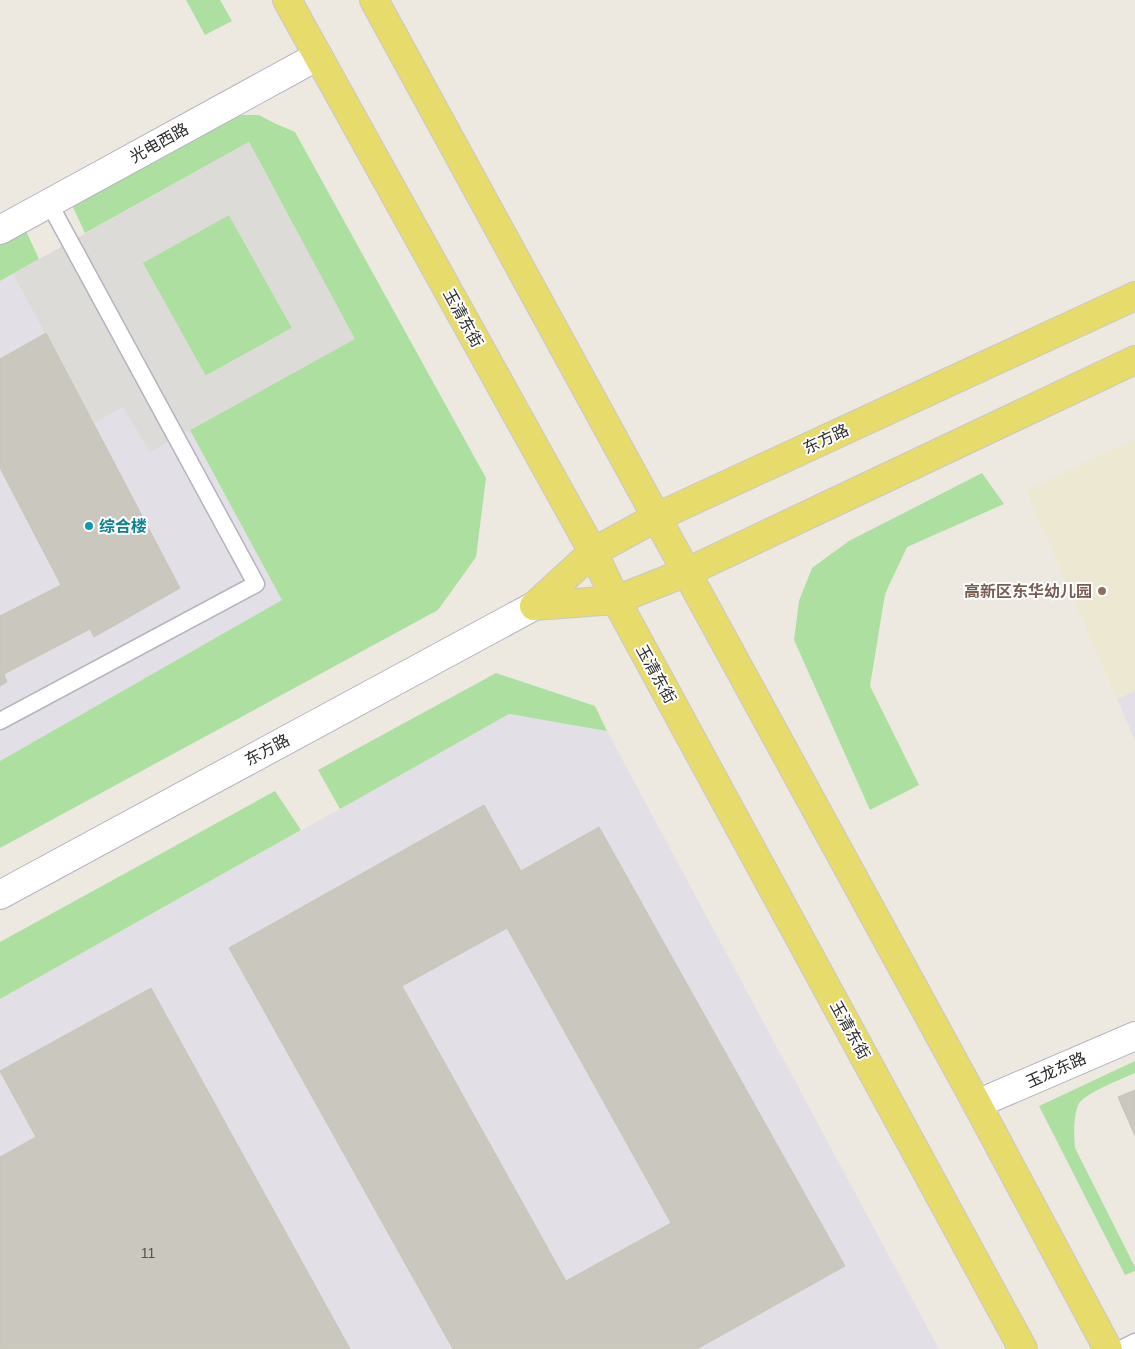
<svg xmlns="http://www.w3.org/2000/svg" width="1135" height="1349" font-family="Arial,'Noto Sans SC',sans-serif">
  <rect width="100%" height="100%" fill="#ede9e0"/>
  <path fill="#e2e0e6" d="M249 142 379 545 0 761V281Z
    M1135 691V741L1117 699Z
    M509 714 607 731 939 1349H0V999Z"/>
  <path fill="#ede8d1" d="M1135 439V691L1117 699 1026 490Z"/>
  <path fill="#addfa1" d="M186 0H220L232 21 205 35Z
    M237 115H259L274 123 295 132 486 478 476 557 438 610 0 848V761L282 600 190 430 354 339 249 142 85 233 71 203Z
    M229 215 292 328 205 376 142 263Z
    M25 229 39 259 0 281V243Z
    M982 473 1004 504 907 547 885 594 870 686 919 785 870 810 794 640 799 601 812 568 849 541Z
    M496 673 595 706 607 731 509 714 340 809 318 770Z
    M275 791 301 830 0 999V942Z
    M1135 1061V1073C1122 1079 1084 1093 1078 1105 1073 1119 1074 1134 1075 1148L1135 1267V1271L1125 1275 1039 1106Z"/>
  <path fill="#dddbd7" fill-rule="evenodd" d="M249 142 355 339 150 452 123 407 94 423 13 274ZM229 215 292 328 206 376 143 263Z"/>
  <path fill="#c9c7be" stroke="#c8c5b9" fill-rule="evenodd" d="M46 333 180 588 94 637 90 629 4 674 7 682 0 686V616L61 585 0 468V359Z
    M484 805 521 871 599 827 845 1266 697 1349H453L229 948ZM507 928 671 1223 566 1281 402 986Z
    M151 988 350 1349H0V1157L36 1137 0 1071Z
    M1135 1090V1136L1118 1097Z"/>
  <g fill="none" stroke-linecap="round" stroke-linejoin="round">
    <g stroke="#b3b4bf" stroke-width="19">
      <path id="service" d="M0 721 256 584 49 203
        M1121 1349 1135 1342"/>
    </g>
    <g stroke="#b3b4bf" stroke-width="30">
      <path id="minor" d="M977 1104 1135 1036"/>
    </g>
    <g stroke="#b3b4bf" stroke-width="30">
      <path id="tertiary" d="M0 230 318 56
        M0 895 534 606"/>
    </g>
    <g stroke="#c8c8c8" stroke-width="30">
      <path id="primary" d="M287 0 593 552 616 600 1023 1349
        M374 0 977 1104 1108 1349
        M534 606 593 552 657 517 1135 296
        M534 606 616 600 687 572 1135 360"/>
    </g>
    <use href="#service" stroke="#fff" stroke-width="16"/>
    <use href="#minor" stroke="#fff" stroke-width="28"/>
    <use href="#tertiary" stroke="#fff" stroke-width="28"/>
    <use href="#primary" stroke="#e7db6b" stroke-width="28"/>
  </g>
  <circle fill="#0f9aa8" stroke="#fff" stroke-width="2" cx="89" cy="526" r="5"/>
  <circle fill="#8d6e63" stroke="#fff" stroke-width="2" cx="1102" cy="591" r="5"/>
  <g text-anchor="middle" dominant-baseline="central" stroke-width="4" stroke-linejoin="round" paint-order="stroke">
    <g font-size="14" fill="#535350">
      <text x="148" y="1253">11</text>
    </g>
    <g font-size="16" fill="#2c2c2c" stroke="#fff">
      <text transform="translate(159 143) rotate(-29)">光电西路</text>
      <text transform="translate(463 318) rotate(61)">玉清东街</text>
      <text transform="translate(826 439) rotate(-25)">东方路</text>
      <text transform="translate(656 674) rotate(61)">玉清东街</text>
      <text transform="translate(267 750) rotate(-28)">东方路</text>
      <text transform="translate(850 1030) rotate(61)">玉清东街</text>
      <text transform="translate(1056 1070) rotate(-24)">玉龙东路</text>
    </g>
    <g font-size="16" font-weight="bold" fill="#0d838f" stroke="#fff" text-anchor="start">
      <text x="99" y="526">综合楼</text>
    </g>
    <g font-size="16" font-weight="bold" fill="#785e54" stroke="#fff" text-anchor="end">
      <text x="1092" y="591">高新区东华幼儿园</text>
    </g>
  </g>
</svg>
